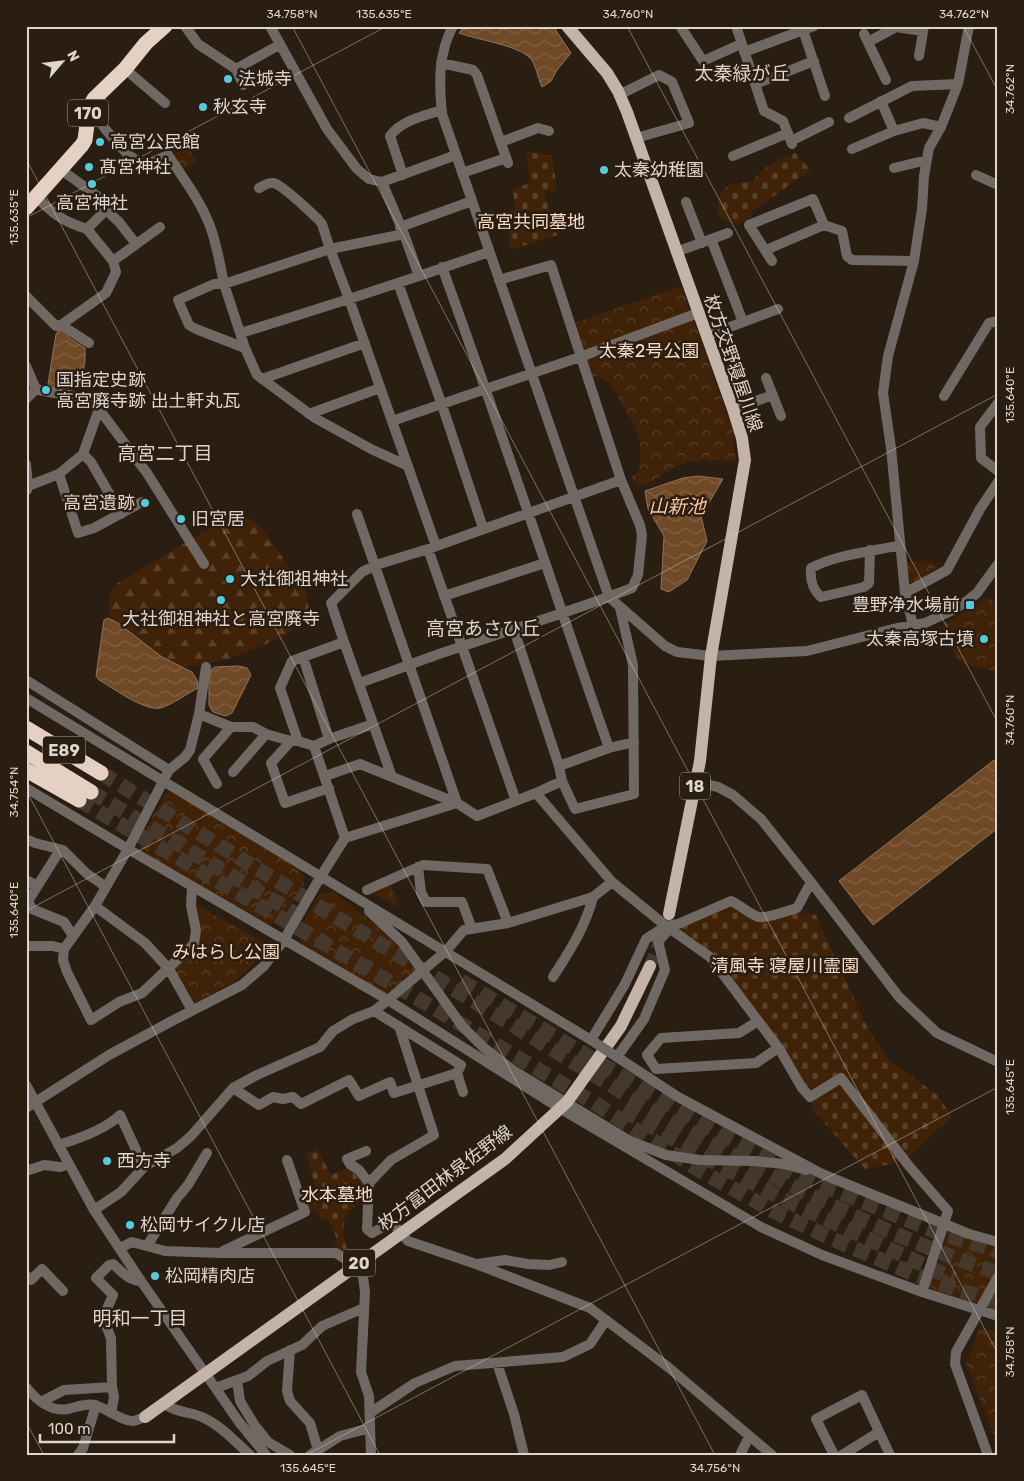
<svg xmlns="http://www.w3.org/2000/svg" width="1024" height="1481" font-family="Rubik,'Noto Sans JP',sans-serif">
  <defs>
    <pattern id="forest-firs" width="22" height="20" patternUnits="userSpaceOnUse" patternTransform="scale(1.25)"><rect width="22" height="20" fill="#3f2207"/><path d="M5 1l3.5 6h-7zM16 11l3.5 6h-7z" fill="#5a412a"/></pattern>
    <pattern id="cemetery-stones" width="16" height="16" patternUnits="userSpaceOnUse" patternTransform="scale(1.25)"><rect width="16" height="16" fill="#3f2207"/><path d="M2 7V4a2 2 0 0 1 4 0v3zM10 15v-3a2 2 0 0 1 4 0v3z" fill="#5a412a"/></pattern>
    <pattern id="park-crowns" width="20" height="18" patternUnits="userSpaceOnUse" patternTransform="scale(1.25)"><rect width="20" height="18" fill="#3f2207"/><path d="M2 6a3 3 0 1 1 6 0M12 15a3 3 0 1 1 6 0" fill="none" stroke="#5a412a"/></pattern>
    <pattern id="water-waves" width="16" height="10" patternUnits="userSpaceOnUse" patternTransform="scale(1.25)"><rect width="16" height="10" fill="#704927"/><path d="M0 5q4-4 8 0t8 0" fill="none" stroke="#846245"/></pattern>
  </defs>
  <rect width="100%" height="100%" fill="#2a1d12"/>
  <path fill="url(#forest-firs)" d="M245 515 262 528 306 592 310 614C303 620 297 628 290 632 266 646 203 673 176 664 151 654 133 631 110 617L108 614 110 593 116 584 229 517Z"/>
  <path fill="url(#cemetery-stones)" d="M526 152 552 155 557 190 544 192 558 235 510 250 506 212 515 209 513 189 530 183Z
    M795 153 811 170 751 212 752 216 739 225 725 221 718 214C716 187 728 183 753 181 767 164 775 161 795 153Z
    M734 906 759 920 798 912 816 915 869 1031 888 1059 937 1095 952 1116 909 1157 892 1164 865 1169 812 1109 813 1100 763 1019 714 955 676 929Z
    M317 1148 331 1175 350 1167 364 1186 362 1200C342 1214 340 1226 347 1249L341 1251 333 1250 337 1239 329 1221 322 1220 316 1211 310 1210 308 1203 317 1192 306 1154Z"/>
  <path fill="url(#park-crowns)" d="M187 145 197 161 182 170 172 155Z
    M681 286 733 430 736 462C709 460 691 457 667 471 658 477 649 485 639 486L631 477 638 472 640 465V444L635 427 610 383 596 376 590 378 574 323Z
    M931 561 937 567 910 586 906 562Z
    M989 597 998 604 997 672 964 664 957 658 943 629V625Z
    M173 791 302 871 304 885 283 918 269 925 141 852 140 840 165 794Z
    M390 885 400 906 397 907 373 893Z
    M334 891C348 906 362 913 377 926 392 939 405 954 416 971L392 991 382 992 301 943 299 929 319 895Z
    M197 905 269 945 256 962 235 981 195 1003 173 968 197 945Z
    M948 1230 998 1245V1266L977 1312 929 1293Z
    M980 1327 998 1332V1446L966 1364Z"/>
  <path fill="url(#water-waves)" stroke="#917359" d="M464 26H553L571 53 557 70 551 81 542 87C538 79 536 64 530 58 517 45 478 40 459 33Z
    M60 329 69 334 68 337 85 348V360L81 386 78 388H51L48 384 56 334Z
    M698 476 723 479 701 516 707 541 687 580 669 592 661 589 664 536 648 509 645 491 683 478Z
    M108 618 118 623 162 657 192 672 197 680 198 688C188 693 170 706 160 708 144 711 113 688 99 680L96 676 104 620Z
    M239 666 247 668 251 675 232 713 226 716 213 712 209 705V682L211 670 215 667Z
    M994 760 998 764V828L873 925 839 881Z"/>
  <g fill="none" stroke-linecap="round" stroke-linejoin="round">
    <path stroke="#45392e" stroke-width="12" stroke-dasharray="12 6" stroke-linecap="butt" d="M650 966 661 936"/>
    <path stroke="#45392e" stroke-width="15" stroke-dasharray="15 8" stroke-linecap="butt" d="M101 773 627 1095C746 1165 867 1229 998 1273
      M91 792 301 917
      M79 800 310 935 591 1101 699 1170 773 1211 837 1241 916 1275 998 1303
      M461 981 713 1130 795 1174 934 1231 998 1251
      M623 1110 699 1154 781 1198 954 1279"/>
    <path stroke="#706963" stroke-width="10" d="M185 26 198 44 236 69 243 85
      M270 26 327 129 357 169 369 179 382 182 404 234
      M453 26C438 54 439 84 442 114L609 597 665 646 677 652 711 656 807 651 893 629 925 623 953 610 967 601 977 593 998 564
      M680 26 703 61 741 44
      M736 26 764 111 783 121 792 144
      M803 30 825 96
      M864 34 886 80
      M868 42 896 27 923 31
      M744 52 814 26
      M919 56 924 26
      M441 63 473 70 477 75 508 163
      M125 69 165 103
      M236 69 279 45
      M755 84 814 61
      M619 95 659 75 672 82 689 123 636 138
      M881 101 894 131
      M89 108C101 123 128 163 147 164L168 155C183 178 200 200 210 226 217 245 220 264 224 284H214L178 300 189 325 196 329 245 348
      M849 118 912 86 958 84
      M791 141 829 122
      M501 142 538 128 549 131
      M852 149 894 131 923 123 941 127
      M733 156 788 133
      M894 168 927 160
      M60 169 96 195 106 210 119 222 136 244
      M462 173 506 158
      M403 175 390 136C402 120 424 116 442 110
      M976 175 998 185
      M382 182 456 155
      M259 188C263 186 268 182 274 183 284 186 309 211 318 219L322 224 330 249 224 284 245 348 257 375 315 418 371 449 408 466
      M36 197C55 215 62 221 87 229
      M686 202 702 243
      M400 227 472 201
      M711 239 743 322
      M766 250 824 225 842 231 847 256 852 260 914 261
      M676 252 728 233
      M113 261 160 227
      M772 261 749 225 813 199 824 225
      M442 267C500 426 553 588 609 748L559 766 562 781 536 793
      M398 283 442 405 483 528
      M26 296 56 326 61 325 89 343
      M61 325 106 293 116 272 113 261 87 229 106 210
      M241 333 349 299 419 276
      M706 336 778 309
      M26 366 36 389 26 399
      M766 378 781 416
      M262 379 365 343
      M36 389C52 395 84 393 95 404L147 473 204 564
      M944 396 989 323 998 321
      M998 403 980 427 981 458 998 471
      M733 409 773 395
      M309 414 380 388
      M392 421 580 357 698 313
      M83 454 91 462 121 514
      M26 464 28 486 27 490
      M59 474 78 533 94 528 142 502
      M28 486 59 474 83 454 99 409
      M357 514 457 803
      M436 546 349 299 330 249 404 234 419 276 489 252
      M428 549 516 801
      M870 550 869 583 864 587 821 597C812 589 810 580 811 568 838 554 871 552 900 545
      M905 593 947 570 980 509 998 482
      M444 596 545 563
      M913 625 905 593 891 448 883 393 888 356 914 261 922 209 924 176 929 148 941 127 958 84 969 26
      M514 630 559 766
      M344 642 392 777
      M303 657 329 739
      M26 680 169 770
      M359 683C394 671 428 657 463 646 519 627 576 610 632 588L638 575 642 535 640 525 621 480 551 265 499 280
      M26 698 591 1040 625 984 646 939 666 926
      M199 714 231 727H253L266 734 291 741H297
      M291 741 271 763 285 803 329 788
      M314 746 329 739 373 724
      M609 748 634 742
      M233 772 266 734
      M325 776 360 764 457 803
      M562 781 575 809 634 794 633 665 620 608
      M696 782 718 787 733 795 761 819 811 882 899 997 937 1033 998 1062
      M217 784 203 759 231 727
      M26 788 128 849 388 1000 561 1109 761 1227 822 1255 922 1292 998 1316
      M345 838 314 746 298 741 280 688 292 661 344 642 331 603 362 572 376 565 428 549 621 480
      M26 839 35 843 63 850 86 873 106 887
      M60 850 28 901 32 909 64 922 73 936
      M418 867 421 892 426 902H462L472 929
      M26 880 37 886
      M811 882 797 908C789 910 767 919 759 917 753 916 740 905 731 901L678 924 666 926 710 957 780 1050 802 1088 810 1097 841 1078 909 1166 948 1211 922 1292
      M192 887 191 906 196 930 194 944 142 993 119 1002 91 1020 67 972 63 960 64 949 95 906 128 849 169 770 185 757 190 750 199 714 206 667
      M367 890 423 865 487 869 508 923
      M95 906 145 943 169 969 192 1010
      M369 911 402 942 462 1026 483 1047 511 1069 630 1141 666 1155 700 1160 754 1161 784 1164 806 1170
      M666 926V933L658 941 665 970 644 1019 617 1057 678 1097 822 1174 969 1234 998 1242
      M26 946H53L64 949
      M446 951 464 930 508 923 593 897 612 882
      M553 977C569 952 586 926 593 897
      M374 1011 461 1065 457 1073 463 1092
      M758 1021 739 1033 661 1038 647 1055 656 1069 756 1063 778 1048
      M399 1026 434 1135 391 1160 369 1183 367 1229 372 1233 390 1223 395 1226 408 1241 476 1264 590 1308 668 1367 772 1455
      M26 1085 94 1210 141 1281 205 1373 239 1422 266 1455
      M233 1088 259 1105 273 1097 283 1099 293 1097 301 1104 349 1080 359 1096 390 1082 394 1093 457 1073
      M26 1108 109 1055 172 1021 242 985 264 966 284 940 321 876 345 838 457 803 477 816 536 793 612 882 666 926
      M58 1145C78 1139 105 1130 120 1115L144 1167
      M366 1151 347 1159 350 1164 359 1170 369 1183
      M26 1171 44 1165 60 1167 69 1164
      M94 1210 121 1192 144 1167 177 1148 191 1136 233 1088 257 1075 320 1047 333 1031 353 1019 374 1011 388 1000
      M147 1246 177 1198 188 1185 207 1153
      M120 1248 132 1242 165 1251 220 1253H336L356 1266 363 1277 365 1292 361 1372 369 1396 371 1455
      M223 1251 305 1212 287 1160
      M477 1264 505 1260 528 1264 549 1265 562 1262
      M26 1275 31 1280 42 1269 63 1291
      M290 1350 287 1391 290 1401 310 1423 318 1450
      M497 1363 514 1414 524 1455
      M237 1380 240 1401 255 1426 268 1442 290 1455
      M26 1387C36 1400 51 1412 68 1409 77 1407 86 1403 95 1405 106 1408 122 1422 134 1421 138 1420 142 1418 145 1417
      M216 1388 248 1376 267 1361 302 1345 322 1326 364 1308
      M41 1402 64 1390 112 1387
      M164 1404C179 1414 190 1411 204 1418 221 1426 236 1442 250 1455
      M111 1413 114 1397 112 1387 111 1338 103 1318 113 1295 96 1278 109 1265 113 1264C122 1272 129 1281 141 1281
      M370 1413 415 1383 455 1366 563 1357 590 1344 606 1320
      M78 1455 83 1448 96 1405
      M310 1455 340 1436 370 1428
      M740 1455 749 1437
      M834 1455 816 1419 862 1395 890 1455
      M842 1455 879 1432
      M988 1455 955 1364 956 1352 998 1277"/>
    <path stroke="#c3b3a8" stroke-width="12" d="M567 26 607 73 618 91 627 112 733 409 742 438 745 460 711 656 700 761 669 914
      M145 1417 505 1159 567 1102 621 1026 650 966"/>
    <path stroke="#e4d1c3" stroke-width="15" d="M26 208 82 145 85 140 89 108 94 99 125 69 146 43 165 26
      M26 728 101 773
      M26 752 91 792
      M26 770 79 800"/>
    <path stroke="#706963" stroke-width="10" d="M388 1000 446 951
      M591 1040 617 1057"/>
  </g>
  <path fill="none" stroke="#dfd5ce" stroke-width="1" stroke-opacity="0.45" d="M292 26 998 1354M627 26 998 723M963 26 998 91M26 159 715 1455M26 218 387 26M26 790 380 1455M26 911 998 394M26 1422 44 1455M306 1455 998 1087"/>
  <g fill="#54cadd" stroke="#2a1d12" stroke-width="2">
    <circle cx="228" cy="79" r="5"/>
    <circle cx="203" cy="107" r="5"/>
    <circle cx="100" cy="142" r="5"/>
    <circle cx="89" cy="167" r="5"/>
    <circle cx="604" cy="170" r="5"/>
    <circle cx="92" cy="184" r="5"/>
    <circle cx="46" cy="390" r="5"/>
    <circle cx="145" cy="503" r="5"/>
    <circle cx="181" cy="519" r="5"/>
    <circle cx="230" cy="579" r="5"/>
    <circle cx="221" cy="600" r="5"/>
    <rect x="965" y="600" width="10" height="10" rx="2.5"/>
    <circle cx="984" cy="639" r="5"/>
    <circle cx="107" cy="1161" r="5"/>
    <circle cx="130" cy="1225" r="5"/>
    <circle cx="155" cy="1276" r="5"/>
  </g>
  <g text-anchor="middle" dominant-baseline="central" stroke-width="5" stroke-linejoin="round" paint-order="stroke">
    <g fill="#2a1d12" stroke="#a99e96" stroke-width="1">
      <rect x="68" y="99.5" width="40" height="27" rx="4"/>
      <rect x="43" y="736.5" width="42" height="27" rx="4"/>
      <rect x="680" y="772.5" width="30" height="27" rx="4"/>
      <rect x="343" y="1249.5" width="32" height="27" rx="4"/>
    </g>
    <g font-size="16" font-weight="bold" fill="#dfd5ce">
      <text x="88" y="113">170</text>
      <text x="64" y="750">E89</text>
      <text x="695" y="786">18</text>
      <text x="359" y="1263">20</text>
    </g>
    <g font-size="18" fill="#dfd5ce" stroke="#2a1d12" text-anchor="start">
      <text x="238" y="79">法城寺</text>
      <text x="213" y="107">秋玄寺</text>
      <text x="110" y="142">高宮公民館</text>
      <text x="99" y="167">髙宮神社</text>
      <text x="614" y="170">太秦幼稚園</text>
      <text x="92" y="203" text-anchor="middle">高宮神社</text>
      <text x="56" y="380">国指定史跡<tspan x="56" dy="21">高宮廃寺跡 出土軒丸瓦</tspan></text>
      <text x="135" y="503" text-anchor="end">高宮遺跡</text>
      <text x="191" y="519">旧宮居</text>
      <text x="240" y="579">大社御祖神社</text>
      <text x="960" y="605" text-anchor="end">豊野浄水場前</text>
      <text x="221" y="619" text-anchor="middle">大社御祖神社と高宮廃寺</text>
      <text x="974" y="639" text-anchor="end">太秦高塚古墳</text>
      <text x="117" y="1161">西方寺</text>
      <text x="140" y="1225">松岡サイクル店</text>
      <text x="165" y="1276">松岡精肉店</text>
    </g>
    <g font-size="18" fill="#f7dcc7" stroke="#2a1d12">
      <text x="531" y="222">高宮共同墓地</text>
      <text x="649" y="351">太秦2号公園</text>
      <text x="226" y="952">みはらし公園</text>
      <text x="785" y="966">清風寺 寝屋川霊園</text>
      <text x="337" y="1195">水本墓地</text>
    </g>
    <g font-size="18" fill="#dfd5ce" stroke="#2a1d12">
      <text transform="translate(733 363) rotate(71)">枚方交野寝屋川線</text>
      <text transform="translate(445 1178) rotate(-37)">枚方富田林泉佐野線</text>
    </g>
    <g font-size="19" fill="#dfd5ce" stroke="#2a1d12">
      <text x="742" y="73">太秦緑が丘</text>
      <text x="165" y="453">高宮二丁目</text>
      <text x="483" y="628">高宮あさひ丘</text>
      <text x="140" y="1318">明和一丁目</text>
    </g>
    <g font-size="19" font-style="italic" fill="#fcc69c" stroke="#2a1d12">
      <text x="677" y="506">山新池</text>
    </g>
  </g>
  <rect width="1024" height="1481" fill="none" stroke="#2a1d12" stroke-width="55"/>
  <g transform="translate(62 62) rotate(62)" stroke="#2a1d12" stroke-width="4" paint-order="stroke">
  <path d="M0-4L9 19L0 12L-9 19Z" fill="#dfd5ce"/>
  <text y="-8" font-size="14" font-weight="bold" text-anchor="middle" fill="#dfd5ce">N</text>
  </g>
  <path d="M40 1434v8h134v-8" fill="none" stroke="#dfd5ce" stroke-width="2.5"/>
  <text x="48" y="1434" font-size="15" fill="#dfd5ce" stroke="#2a1d12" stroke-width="4" paint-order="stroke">100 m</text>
  <rect x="28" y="28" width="968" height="1426" fill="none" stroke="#dfd5ce" stroke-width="2"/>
  <g font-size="12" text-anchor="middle" fill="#dfd5ce">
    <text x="292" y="18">34.758°N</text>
    <text x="384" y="18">135.635°E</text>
    <text x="628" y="18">34.760°N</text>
    <text x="964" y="18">34.762°N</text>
    <text transform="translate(1010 89) rotate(-90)" y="4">34.762°N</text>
    <text transform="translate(14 217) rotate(-90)" y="4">135.635°E</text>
    <text transform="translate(1010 395) rotate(-90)" y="4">135.640°E</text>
    <text transform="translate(1010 720) rotate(-90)" y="4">34.760°N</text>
    <text transform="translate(14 792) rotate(-90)" y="4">34.754°N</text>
    <text transform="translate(14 910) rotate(-90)" y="4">135.640°E</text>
    <text transform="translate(1010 1087) rotate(-90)" y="4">135.645°E</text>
    <text transform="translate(1010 1352) rotate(-90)" y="4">34.758°N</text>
    <text x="308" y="1472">135.645°E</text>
    <text x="715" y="1472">34.756°N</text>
  </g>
</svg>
